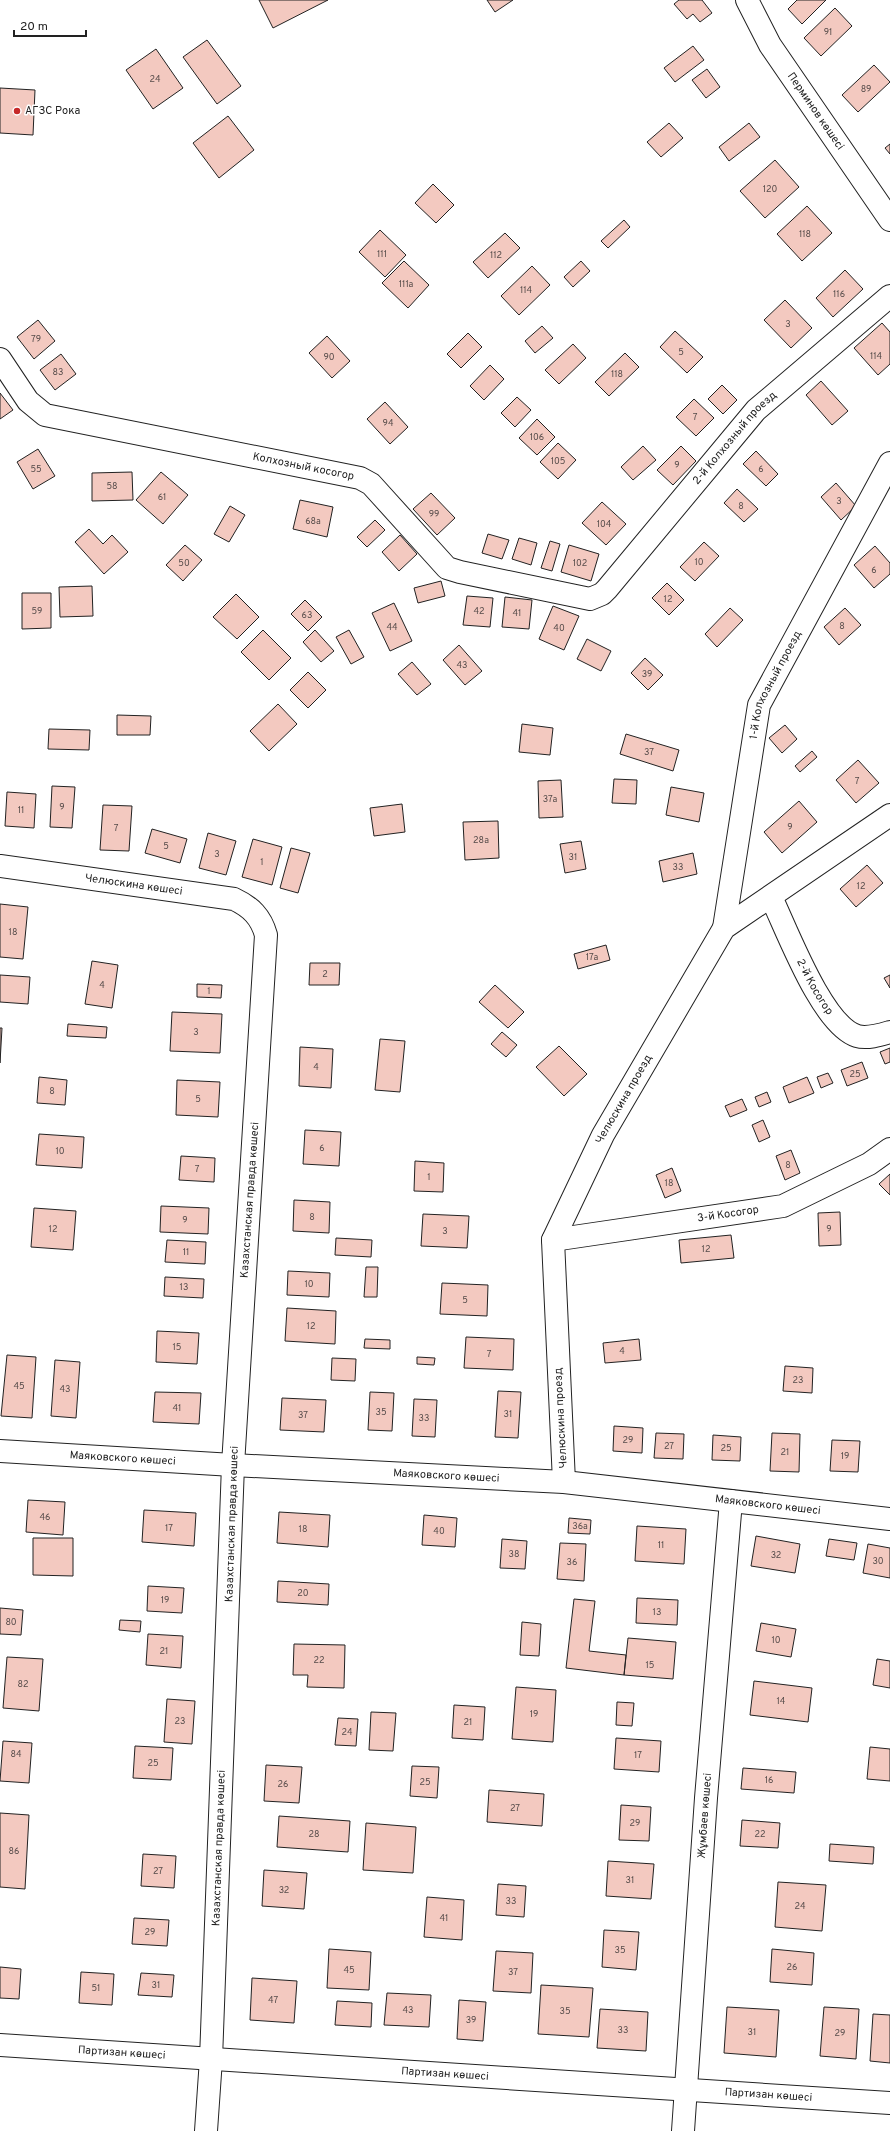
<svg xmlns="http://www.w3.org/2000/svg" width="890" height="2131" font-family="Overpass,sans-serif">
  <rect width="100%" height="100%" fill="#fff"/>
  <path fill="#f3c9c0" stroke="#222" d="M259 0H328L273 28Z
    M487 0H513L495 12Z
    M679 0H702L712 13 700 22 693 14 687 19 674 4Z
    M797 0H826L802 24 788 9Z
    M835 8 852 26 821 56 804 38Z
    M207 40 241 86 217 104 183 57Z
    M693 46 704 60 675 82 664 68Z
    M156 49 183 88 153 109 126 70Z
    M874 65 890 82 858 112 842 95Z
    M707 69 720 87 706 98 692 80Z
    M0 88 35 90 33 135 0 133Z
    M228 116 254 150 219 178 193 143Z
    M669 123 683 138 661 157 647 142Z
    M749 123 760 137 729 161 719 147Z
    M890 144V154L885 148Z
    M775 160 799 187 765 218 740 191Z
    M433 184 454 205 436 223 415 203Z
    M807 206 832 233 802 261 777 234Z
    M624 220 630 227 608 248 601 241Z
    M380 230 406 255 385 277 359 252Z
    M505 233 520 248 488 278 473 262Z
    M404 261 429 285 408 308 382 283Z
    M581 261 590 271 573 287 564 277Z
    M532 266 550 285 519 315 501 296Z
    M845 270 863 289 833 317 816 298Z
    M785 300 812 328 791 348 764 320Z
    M38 320 55 341 34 359 17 337Z
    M882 323 890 332V364L878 375 854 348Z
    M542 326 553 338 535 353 525 341Z
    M675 331 703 357 687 373 660 347Z
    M468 333 482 347 461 368 447 354Z
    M327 336 350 361 332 378 309 353Z
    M573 344 586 358 559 384 545 370Z
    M625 353 639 367 609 396 595 382Z
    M61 354 76 374 55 390 40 370Z
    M490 365 504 379 484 400 470 386Z
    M821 381 848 411 832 425 806 395Z
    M722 385 737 400 723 414 708 399Z
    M0 393 13 410 0 419Z
    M517 397 531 410 515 427 501 413Z
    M694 399 714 418 696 436 676 417Z
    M385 402 408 427 390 444 367 419Z
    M537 419 555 437 537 455 519 438Z
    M558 443 576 460 558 479 540 462Z
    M643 446 656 460 633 480 621 467Z
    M681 446 696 461 673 485 657 470Z
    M38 449 55 476 33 489 17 462Z
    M756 451 778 474 766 486 743 464Z
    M132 472 133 500 92 501V473Z
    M161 472 188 495 163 524 136 500Z
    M836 483 856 506 841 520 821 497Z
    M737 489 758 509 744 522 724 503Z
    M431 493 455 518 437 535 413 509Z
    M300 500 333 507 327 537 293 529Z
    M602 502 626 524 606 545 582 523Z
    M230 506 245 515 229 542 214 534Z
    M375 520 385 530 367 547 357 537Z
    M89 529 103 544 112 535 128 552 104 574 75 542Z
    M488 534 509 540 502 559 482 553Z
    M400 535 417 554 399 571 382 552Z
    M519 538 537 543 531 565 512 559Z
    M550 541 560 544 552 571 541 568Z
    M704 542 719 556 695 581 680 567Z
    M185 545 202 560 183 581 166 565Z
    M569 545 599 554 591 581 561 572Z
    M875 546 890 563V574L874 588 854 565Z
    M441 581 445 596 418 603 414 588Z
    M667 583 684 600 669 615 652 598Z
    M92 586 93 616 60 617 59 587Z
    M22 593H51V628L22 629Z
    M236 594 259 617 237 639 213 617Z
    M467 596 493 598 490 627 463 625Z
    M505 597 532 600 529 629 502 627Z
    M305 600 322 617 308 631 291 614Z
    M394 603 412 641 390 651 372 613Z
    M553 606 579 616 564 650 539 639Z
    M730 608 743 620 717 647 705 634Z
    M845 608 861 625 839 645 824 627Z
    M263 630 291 658 269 680 241 652Z
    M315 630 334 651 321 662 303 642Z
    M349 630 364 657 351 664 336 637Z
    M587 639 611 651 601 671 577 659Z
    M459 645 482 671 465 685 443 660Z
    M645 658 663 675 648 690 631 673Z
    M412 662 431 684 417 695 398 674Z
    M308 672 326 690 308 708 290 690Z
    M278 704 297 724 269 751 250 731Z
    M117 715 151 716 150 735H117Z
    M522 724 553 728 550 755 519 752Z
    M785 725 797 739 782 753 769 738Z
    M49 729 90 730 89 750 48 749Z
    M626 734 679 750 673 771 620 754Z
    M812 751 817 757 800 772 795 766Z
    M858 760 879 783 856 803 836 780Z
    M614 779 637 780 636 804 612 803Z
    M561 780 563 817 539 818 538 781Z
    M52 786 75 787 72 828 50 827Z
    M671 787 704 793 699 822 666 815Z
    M7 792 36 794 34 828 5 826Z
    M799 801 817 822 782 853 764 832Z
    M402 804 405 832 374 836 370 808Z
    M103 805 132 806 129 851 100 850Z
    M498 821 499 858 465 860 463 822Z
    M152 829 187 839 180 863 145 853Z
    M208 833 236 841 226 875 199 868Z
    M253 839 282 847 272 885 242 877Z
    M581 841 586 869 565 873 560 844Z
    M291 848 310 853 298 893 280 888Z
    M693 853 697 874 663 882 659 861Z
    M867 865 883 883 856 907 840 889Z
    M0 904 28 907 23 959 0 957Z
    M606 945 610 960 578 969 574 954Z
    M92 961 118 965 112 1008 85 1004Z
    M310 963H340L339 985H309Z
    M0 975 30 977 28 1004 0 1002Z
    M890 975V988L884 978Z
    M197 984 222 985 221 998 197 997Z
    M495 985 524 1012 508 1028 479 1002Z
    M172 1012 222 1014 220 1053 170 1051Z
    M68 1024 107 1027 106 1038 67 1036Z
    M0 1028H2L0 1063Z
    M502 1032 517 1045 506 1057 491 1044Z
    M380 1039 405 1041 400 1092 375 1090Z
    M559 1046 587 1074 564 1096 536 1067Z
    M300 1047 333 1049 331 1088 299 1086Z
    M890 1048V1062L885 1064 880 1052Z
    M862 1062 868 1078 847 1086 841 1070Z
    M828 1073 833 1083 821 1088 817 1077Z
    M39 1077 67 1080 65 1105 37 1103Z
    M807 1077 814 1093 789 1103 783 1087Z
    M177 1080 220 1082 218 1117 176 1115Z
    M767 1092 771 1102 759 1107 755 1097Z
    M742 1099 747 1110 730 1117 725 1106Z
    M763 1120 770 1137 759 1142 752 1125Z
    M305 1130 341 1132 339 1166 303 1164Z
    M39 1134 84 1137 82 1168 36 1165Z
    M791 1150 800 1173 785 1180 776 1156Z
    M181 1156 215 1158 214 1182 179 1180Z
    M415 1161 444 1163 443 1192 414 1191Z
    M672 1168 681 1191 665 1198 656 1175Z
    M890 1174V1195L879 1184Z
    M294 1200 330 1202 329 1233 293 1231Z
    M161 1206 209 1208 208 1234 160 1232Z
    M34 1208 76 1211 73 1250 31 1247Z
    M840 1212 841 1245 819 1246 818 1213Z
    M423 1214 469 1216 467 1248 421 1246Z
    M731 1235 734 1258 681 1263 679 1240Z
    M336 1238 372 1240 371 1257 335 1255Z
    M167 1240 206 1242 205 1264 165 1262Z
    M366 1267H378L377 1297H364Z
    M288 1271 330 1273 329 1297 287 1295Z
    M165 1277 204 1279 203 1298 164 1296Z
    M442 1283 488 1285 487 1316 440 1314Z
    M287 1308 336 1311 335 1344 285 1341Z
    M157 1331 199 1333 197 1364 156 1362Z
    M466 1337 514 1339 513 1370 464 1368Z
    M365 1339 390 1340V1349L364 1348Z
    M639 1339 641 1360 605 1363 603 1343Z
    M7 1355 36 1357 32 1418 1 1416Z
    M417 1357 435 1358 434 1365 417 1364Z
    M332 1358 356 1359 355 1381 331 1380Z
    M55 1360 80 1362 76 1418 51 1416Z
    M785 1366 813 1368 812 1393 783 1391Z
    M498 1391 521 1392 518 1438 495 1437Z
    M155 1392 201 1393 199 1424 153 1422Z
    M370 1392 394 1393 392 1431 368 1430Z
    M282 1398 326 1400 324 1432 280 1430Z
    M414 1399 437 1400 435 1437 412 1436Z
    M614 1426 643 1428 642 1453 613 1451Z
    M656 1433 684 1434 683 1459 654 1458Z
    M772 1433 800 1434 799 1472 770 1471Z
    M713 1435 741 1437 740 1461 712 1460Z
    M832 1440 860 1441 858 1472 830 1471Z
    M28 1500 65 1502 63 1535 26 1532Z
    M144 1510 196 1513 194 1546 142 1542Z
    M279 1512 330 1515 328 1547 277 1543Z
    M424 1515 457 1518 455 1547 422 1545Z
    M569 1518 591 1520 590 1534 568 1533Z
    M637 1526 686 1529 684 1564 635 1561Z
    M756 1536 800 1544 795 1573 751 1566Z
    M33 1538H73V1576L33 1575Z
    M502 1539 527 1541 525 1569 500 1568Z
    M829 1539 857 1543 854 1560 826 1556Z
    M560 1543 586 1544 584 1581 557 1579Z
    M868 1544 890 1548V1578L863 1573Z
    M278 1581 329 1584 328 1605 277 1602Z
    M148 1586 184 1588 182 1613 147 1611Z
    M637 1598 678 1600 677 1625 636 1623Z
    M574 1599 595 1601 589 1651 626 1655 624 1675 566 1668Z
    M0 1608 23 1610 21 1635 0 1634Z
    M120 1620 141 1621 140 1632 119 1630Z
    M522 1622 541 1624 539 1656 520 1655Z
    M761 1623 796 1629 791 1657 756 1651Z
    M148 1634 183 1636 181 1668 146 1665Z
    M628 1638 676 1642 673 1679 624 1675Z
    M294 1644 345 1645 344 1688 307 1687 308 1675H293Z
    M7 1657 43 1659 39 1711 3 1708Z
    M877 1659 890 1661V1688L873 1685Z
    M754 1681 812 1688 808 1722 750 1715Z
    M516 1687 556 1690 553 1742 512 1739Z
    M167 1699 195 1701 192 1744 164 1742Z
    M617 1702 634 1703 632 1726 616 1725Z
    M454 1705 485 1707 483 1740 452 1738Z
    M371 1712 396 1713 393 1751 369 1750Z
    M338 1718 358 1719 356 1746 335 1745Z
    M616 1738 661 1741 659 1772 614 1769Z
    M3 1741 32 1743 29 1783 0 1781Z
    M135 1746 173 1748 171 1780 133 1778Z
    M870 1747 890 1749V1781L867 1779Z
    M266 1765 302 1767 299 1803 264 1801Z
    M412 1766 439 1767 437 1798 410 1796Z
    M743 1768 796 1772 794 1793 741 1789Z
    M489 1790 544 1794 542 1826 487 1822Z
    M621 1805 651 1807 649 1841 619 1840Z
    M0 1813 29 1815 25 1889 0 1887Z
    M279 1816 350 1821 348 1852 277 1847Z
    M742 1820 780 1823 778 1848 740 1846Z
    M366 1823 416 1827 413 1873 363 1870Z
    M830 1844 874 1847 873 1864 829 1861Z
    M143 1854 176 1856 174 1888 141 1886Z
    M608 1861 654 1864 651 1899 606 1896Z
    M264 1870 307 1873 304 1909 262 1906Z
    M778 1882 826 1885 822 1931 775 1927Z
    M498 1884 526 1886 524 1917 496 1915Z
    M427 1897 464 1900 462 1940 424 1937Z
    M134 1918 169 1920 167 1946 132 1944Z
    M604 1930 639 1932 636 1970 602 1967Z
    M329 1949 371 1952 369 1990 327 1988Z
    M772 1949 814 1953 812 1985 770 1982Z
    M496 1951 533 1953 531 1993 493 1991Z
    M0 1967 21 1969 19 1999 0 1998Z
    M81 1972 114 1974 112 2005 79 2003Z
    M141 1973 174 1975 172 1997 138 1995Z
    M252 1978 297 1981 294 2023 250 2020Z
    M541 1985 593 1988 589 2037 538 2034Z
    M387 1993 431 1995 429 2027 384 2025Z
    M459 2000 486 2002 483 2041 457 2039Z
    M337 2001 372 2003 371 2027 335 2025Z
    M727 2007 779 2010 776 2057 724 2053Z
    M824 2007 859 2009 856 2059 820 2056Z
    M600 2009 648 2012 646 2051 597 2048Z
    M873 2014 890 2015V2063L870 2061Z"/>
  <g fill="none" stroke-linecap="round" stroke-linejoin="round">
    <g stroke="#222" stroke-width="24">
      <g id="minor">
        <path id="s1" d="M747 0 770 45 890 220"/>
        <path id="s2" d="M0 359 28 401 45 415 360 478 371 484 447 568 460 572 590 599 602 594 607 589 756 410 890 296"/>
        <path id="s3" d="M0 866 234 899C251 907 261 917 266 935L233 1465 211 2059 206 2131"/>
        <path id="s4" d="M771 897C787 930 822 1025 857 1036 867 1039 880 1035 890 1032"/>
        <path id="s5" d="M724 928 759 705 890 463"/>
        <path id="s6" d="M553 1240 783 1206 869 1164 890 1149"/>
        <path id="s7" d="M0 1451 233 1465 564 1482 890 1519"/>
        <path id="s8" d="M564 1482 553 1240 603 1135 724 928 890 815"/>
        <path id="s9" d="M0 2045 890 2103"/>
        <path id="s10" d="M683 2131 706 1798 731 1501"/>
      </g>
    </g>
    <use href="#minor" stroke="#fff" stroke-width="22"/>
  </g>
  <circle fill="#c62828" stroke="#fff" stroke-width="1.5" cx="17" cy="111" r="4"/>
  <g text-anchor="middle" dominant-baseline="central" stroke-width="3" stroke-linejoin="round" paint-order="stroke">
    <g font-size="9" fill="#564c4a">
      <text x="828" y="32">91</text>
      <text x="155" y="79">24</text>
      <text x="866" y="89">89</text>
      <text x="770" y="189">120</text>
      <text x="805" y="234">118</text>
      <text x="382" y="254">111</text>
      <text x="496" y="255">112</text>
      <text x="406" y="284">111а</text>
      <text x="526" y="290">114</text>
      <text x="839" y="294">116</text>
      <text x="788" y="324">3</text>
      <text x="36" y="339">79</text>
      <text x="681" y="352">5</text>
      <text x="876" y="356">114</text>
      <text x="329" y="357">90</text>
      <text x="58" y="372">83</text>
      <text x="617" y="374">118</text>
      <text x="695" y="417">7</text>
      <text x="388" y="423">94</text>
      <text x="537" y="437">106</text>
      <text x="558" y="461">105</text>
      <text x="677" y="465">9</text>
      <text x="36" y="469">55</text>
      <text x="761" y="469">6</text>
      <text x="112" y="486">58</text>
      <text x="162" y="497">61</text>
      <text x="839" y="501">3</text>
      <text x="741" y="506">8</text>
      <text x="434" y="514">99</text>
      <text x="313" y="521">68а</text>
      <text x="604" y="524">104</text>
      <text x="699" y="562">10</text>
      <text x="184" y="563">50</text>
      <text x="580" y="563">102</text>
      <text x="874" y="570">6</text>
      <text x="668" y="599">12</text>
      <text x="37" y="611">59</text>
      <text x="479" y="611">42</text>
      <text x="517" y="613">41</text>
      <text x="307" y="615">63</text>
      <text x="842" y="626">8</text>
      <text x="392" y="627">44</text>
      <text x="559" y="628">40</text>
      <text x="462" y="665">43</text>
      <text x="647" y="674">39</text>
      <text x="649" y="752">37</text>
      <text x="857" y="781">7</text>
      <text x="550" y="799">37а</text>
      <text x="62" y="807">9</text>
      <text x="21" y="810">11</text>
      <text x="790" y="827">9</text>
      <text x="116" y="828">7</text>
      <text x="481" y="840">28а</text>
      <text x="166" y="846">5</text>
      <text x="217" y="854">3</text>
      <text x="573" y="857">31</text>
      <text x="262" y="862">1</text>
      <text x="678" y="867">33</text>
      <text x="861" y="886">12</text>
      <text x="13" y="932">18</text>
      <text x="592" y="957">17а</text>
      <text x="325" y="974">2</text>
      <text x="102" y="985">4</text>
      <text x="209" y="991">1</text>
      <text x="196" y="1032">3</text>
      <text x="316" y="1067">4</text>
      <text x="855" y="1074">25</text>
      <text x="52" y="1091">8</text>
      <text x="198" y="1099">5</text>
      <text x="322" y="1148">6</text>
      <text x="60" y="1151">10</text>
      <text x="788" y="1165">8</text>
      <text x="197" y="1169">7</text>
      <text x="429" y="1177">1</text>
      <text x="669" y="1183">18</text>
      <text x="312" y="1217">8</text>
      <text x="185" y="1220">9</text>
      <text x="53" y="1229">12</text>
      <text x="829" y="1229">9</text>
      <text x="445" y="1231">3</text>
      <text x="706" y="1249">12</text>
      <text x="186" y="1252">11</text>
      <text x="309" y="1284">10</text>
      <text x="184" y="1287">13</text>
      <text x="465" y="1300">5</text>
      <text x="311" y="1326">12</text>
      <text x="177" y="1347">15</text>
      <text x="622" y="1351">4</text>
      <text x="489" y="1354">7</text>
      <text x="798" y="1380">23</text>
      <text x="19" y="1386">45</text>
      <text x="65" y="1389">43</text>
      <text x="177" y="1408">41</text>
      <text x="381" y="1412">35</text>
      <text x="508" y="1414">31</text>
      <text x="303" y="1415">37</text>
      <text x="424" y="1418">33</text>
      <text x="628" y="1440">29</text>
      <text x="669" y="1446">27</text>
      <text x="726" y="1448">25</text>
      <text x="785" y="1452">21</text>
      <text x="845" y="1456">19</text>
      <text x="45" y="1517">46</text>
      <text x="580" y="1526">36а</text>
      <text x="169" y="1528">17</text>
      <text x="303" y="1529">18</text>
      <text x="439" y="1531">40</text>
      <text x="661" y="1545">11</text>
      <text x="514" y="1554">38</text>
      <text x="776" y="1555">32</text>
      <text x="878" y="1561">30</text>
      <text x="572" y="1562">36</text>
      <text x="303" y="1593">20</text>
      <text x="165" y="1600">19</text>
      <text x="657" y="1612">13</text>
      <text x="11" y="1622">80</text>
      <text x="776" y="1640">10</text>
      <text x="164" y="1651">21</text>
      <text x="319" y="1660">22</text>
      <text x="650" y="1665">15</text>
      <text x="23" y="1684">82</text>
      <text x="781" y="1701">14</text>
      <text x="534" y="1714">19</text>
      <text x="180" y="1721">23</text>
      <text x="468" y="1722">21</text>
      <text x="347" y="1732">24</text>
      <text x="16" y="1754">84</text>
      <text x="638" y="1755">17</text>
      <text x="153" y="1763">25</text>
      <text x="769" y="1780">16</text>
      <text x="425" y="1782">25</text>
      <text x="283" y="1784">26</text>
      <text x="515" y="1808">27</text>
      <text x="635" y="1823">29</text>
      <text x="314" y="1834">28</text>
      <text x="760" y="1834">22</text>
      <text x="14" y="1851">86</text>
      <text x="158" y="1871">27</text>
      <text x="630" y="1880">31</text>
      <text x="284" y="1890">32</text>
      <text x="511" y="1901">33</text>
      <text x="800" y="1906">24</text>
      <text x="444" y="1918">41</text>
      <text x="150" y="1932">29</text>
      <text x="620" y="1950">35</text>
      <text x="792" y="1967">26</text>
      <text x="349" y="1970">45</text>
      <text x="513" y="1972">37</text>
      <text x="156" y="1985">31</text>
      <text x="96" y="1988">51</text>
      <text x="273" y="2000">47</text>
      <text x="408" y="2010">43</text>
      <text x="565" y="2011">35</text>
      <text x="471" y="2020">39</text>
      <text x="623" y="2030">33</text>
      <text x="752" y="2032">31</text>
      <text x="840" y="2033">29</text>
    </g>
    <g font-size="11" fill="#222" stroke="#fff" text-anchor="start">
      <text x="25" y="111">АГЗС Рока</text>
    </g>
    <g font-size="11" fill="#222" stroke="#fff">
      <text stroke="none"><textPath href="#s1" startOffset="131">Перминов көшесі</textPath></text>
      <text stroke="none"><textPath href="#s2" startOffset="884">2-й Колхозный проезд</textPath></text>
      <text stroke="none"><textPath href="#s2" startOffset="336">Колхозный косогор</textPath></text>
      <text stroke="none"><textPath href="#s5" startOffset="250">1-й Колхозный проезд</textPath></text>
      <text stroke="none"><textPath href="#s3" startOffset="135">Челюскина көшесі</textPath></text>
      <text stroke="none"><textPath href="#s4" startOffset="100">2-й Косогор</textPath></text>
      <text stroke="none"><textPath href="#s8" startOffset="400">Челюскина проезд</textPath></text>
      <text transform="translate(250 1200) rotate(-86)">Казахстанская правда көшесі</text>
      <text stroke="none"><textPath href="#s6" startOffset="177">3-й Косогор</textPath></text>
      <text transform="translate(561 1418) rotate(-93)">Челюскина проезд</text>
      <text stroke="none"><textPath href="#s7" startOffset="123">Маяковского көшесі</textPath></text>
      <text stroke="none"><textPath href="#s7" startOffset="447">Маяковского көшесі</textPath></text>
      <text stroke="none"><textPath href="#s7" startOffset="770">Маяковского көшесі</textPath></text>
      <text transform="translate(232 1524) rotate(-88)">Казахстанская правда көшесі</text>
      <text stroke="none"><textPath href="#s10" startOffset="316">Жұмбаев көшесі</textPath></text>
      <text transform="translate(219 1848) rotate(-88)">Казахстанская правда көшесі</text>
      <text stroke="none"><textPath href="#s9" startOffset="122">Партизан көшесі</textPath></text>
      <text stroke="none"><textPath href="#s9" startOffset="446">Партизан көшесі</textPath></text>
      <text stroke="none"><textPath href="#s9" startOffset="770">Партизан көшесі</textPath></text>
    </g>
  </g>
  <path d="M14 30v6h72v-6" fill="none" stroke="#222222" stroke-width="2"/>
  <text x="20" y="30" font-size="12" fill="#222222" stroke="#ffffff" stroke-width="3" paint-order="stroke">20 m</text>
</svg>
